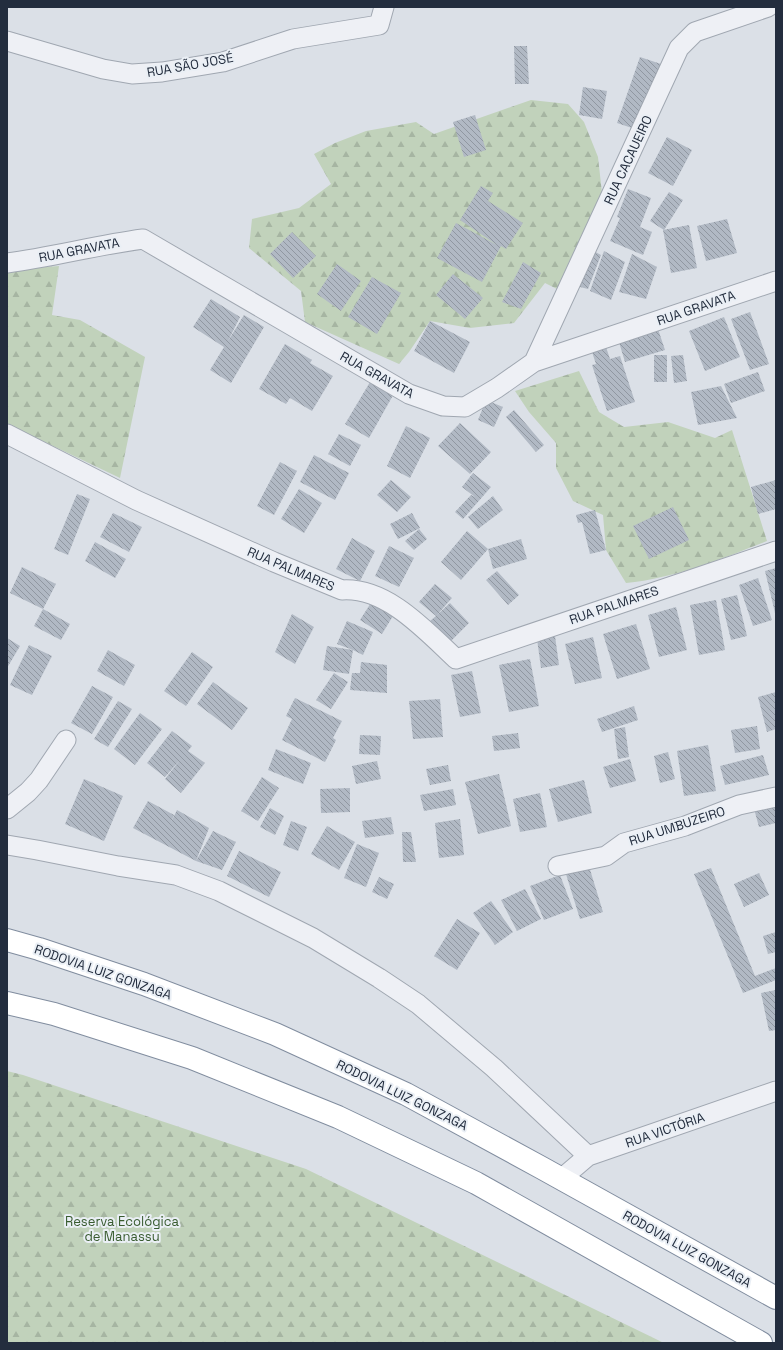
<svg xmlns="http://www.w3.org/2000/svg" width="783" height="1350" font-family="'Space Grotesk',sans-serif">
  <defs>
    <pattern id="forest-firs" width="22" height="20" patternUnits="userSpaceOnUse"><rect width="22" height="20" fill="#c1d2bb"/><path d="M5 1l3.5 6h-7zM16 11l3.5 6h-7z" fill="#a6b5a2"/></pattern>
    <pattern id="building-back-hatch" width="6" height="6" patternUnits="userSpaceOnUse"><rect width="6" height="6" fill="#b1b9c4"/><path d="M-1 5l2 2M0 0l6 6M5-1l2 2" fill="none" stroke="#9097a1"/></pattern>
  </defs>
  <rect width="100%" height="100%" fill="#dbe0e7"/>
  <path fill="url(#forest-firs)" d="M531 100 568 104 584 122 598 157 603 202 570 260 557 289 545 283 514 323 470 328 430 321 409 352 399 364 305 322 301 291 249 248 252 219 299 208 331 184 314 154 335 143 366 131 416 122 434 134Z
    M59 266 52 315 80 320 145 357 120 478 7 424V270Z
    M579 371 599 412 624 427 668 422 715 438 732 430 767 541C721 559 675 578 626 583L606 550 603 515 573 501 556 468V443L529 412 515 391Z
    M7 1071 23 1075 306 1169 664 1343H7Z"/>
  <path fill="url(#building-back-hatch)" d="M514 46H527L529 84H515Z
    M640 57 661 64 638 130 617 123Z
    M583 87 607 91 602 119 579 115Z
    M475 115 486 150 464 157 453 122Z
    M667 137 692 150 673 186 648 173Z
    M481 186 493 193 488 201 523 223 506 249 501 246 482 282 437 258 456 223 497 245 460 220Z
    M628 189 651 198 640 227 652 232 643 255 610 241 620 218 617 217Z
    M669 192 683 200 664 230 650 221Z
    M727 219 737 253 706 261 697 226Z
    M689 225 697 268 671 273 663 230Z
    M292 232 316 256 293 278 270 254Z
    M588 248 601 255 588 289 572 285Z
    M604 251 625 262 611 300 590 291Z
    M632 254 657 267 646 299 619 292Z
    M523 262 541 273 521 309 502 302Z
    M337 264 361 281 341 311 317 294Z
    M453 274 483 298 465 319 436 295Z
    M372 277 401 293 377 334 348 317Z
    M211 299 240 317 228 341 244 315 264 327 231 383 210 370 224 347 193 327Z
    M750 312 769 364 750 370 731 319Z
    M724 317 740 357 705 371 689 331Z
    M430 321 470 342 454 373 414 351Z
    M657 326 665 350 625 362 618 339Z
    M604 341 610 359 620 356 635 402 607 411 592 365 596 364 590 346Z
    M285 344 312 360 310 363 333 376 312 411 290 398 286 404 259 389Z
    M654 355H667V382H654Z
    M683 355 687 381 674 383 671 356Z
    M758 372 765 391 731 403 724 384Z
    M373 377 396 390 369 438 345 424Z
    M721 386 737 418 698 425 691 392Z
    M486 400 503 407 494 427 478 420Z
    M514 410 544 445 536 452 506 417Z
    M460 423 491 452 470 474 438 446Z
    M406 426 430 438 410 478 387 466Z
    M339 434 361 445 350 466 328 454Z
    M314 455 349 473 335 500 300 482Z
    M280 462 297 471 274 515 257 506Z
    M473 473 491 487 463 519 455 512 471 495 475 497 462 487Z
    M391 480 411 497 397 512 377 495Z
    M776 480V509L758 514 751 487Z
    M299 489 322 503 304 533 281 519Z
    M77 494 90 499 68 555 54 549Z
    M493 496 503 510 478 529 468 517Z
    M673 507 689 540 649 559 633 526Z
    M595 510 606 550 590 554 582 522 578 523 576 515Z
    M113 513 142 527 129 552 100 537Z
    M412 513 420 528 398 539 390 524Z
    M419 529 427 539 414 550 405 541Z
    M467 531 488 549 461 580 441 562Z
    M352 538 375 551 360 581 336 569Z
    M521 539 527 559 493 569 488 549Z
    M95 542 126 559 115 578 85 561Z
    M389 546 414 558 399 587 375 576Z
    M22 567 56 584 43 609 70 624 61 640 34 626 43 609 10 593Z
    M776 568V613H775L765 571Z
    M497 571 519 595 508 605 486 580Z
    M758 578 772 620 753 626 739 585Z
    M435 584 452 598 437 615 450 603 469 623 450 642 430 621 436 616 419 602Z
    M737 595 747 636 731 640 721 599Z
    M374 598 396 611 382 634 360 620Z
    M716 600 725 650 699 655 690 605Z
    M676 607 687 650 659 657 648 615Z
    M292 614 314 627 295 664 275 652Z
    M347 621 373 632 363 655 353 650 349 674 323 670 327 646 353 650 337 644Z
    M636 624 650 669 617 679 603 634Z
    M555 636 559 665 541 668 537 639Z
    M593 637 602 678 575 684 565 644Z
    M7 638 20 646 7 668Z
    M29 645 52 656 32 695 10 685Z
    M108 650 135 665 124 686 97 671Z
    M192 652 213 667 186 706 164 691Z
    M530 659 539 706 509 712 499 665Z
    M361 662 387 665V693L350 690 352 673H360Z
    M472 671 481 713 460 717 451 675Z
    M334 673 348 682 331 709 316 700Z
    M213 682 248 708 232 730 197 704Z
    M92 686 113 697 92 734 71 723Z
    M776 692V729L767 732 758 697Z
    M295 698 342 721 333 738 336 740 325 762 282 740 292 719 286 716Z
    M440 699 443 737 413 739 409 701Z
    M118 701 132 709 108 747 94 739Z
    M634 706 638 720 602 732 597 719Z
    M140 713 162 729 135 765 114 749Z
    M757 726 760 749 735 753 731 730Z
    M625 727 629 757 618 759 614 729Z
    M172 731 192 746 188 751 205 763 181 793 165 779 180 760 165 777 147 763Z
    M518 733 520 748 494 751 492 736Z
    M360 735 381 736 380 755 359 754Z
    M708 745 716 791 684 796 677 751Z
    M276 749 311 763 303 784 268 770Z
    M668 752 675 779 660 783 654 756Z
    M763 755 769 775 725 785 720 766Z
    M630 759 636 781 610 788 603 767Z
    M377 761 381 779 356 784 352 766Z
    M448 765 451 781 430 785 426 769Z
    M499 774 511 826 478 834 465 782Z
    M262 777 279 788 258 821 241 811Z
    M84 779 123 796 104 841 65 824Z
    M584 780 592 813 558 822 549 789Z
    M350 788V812L321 813 320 789Z
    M453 789 456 805 424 811 420 795Z
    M540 793 547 827 520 832 513 799Z
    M776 799V823L759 827 753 805Z
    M148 801 174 815 171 822 177 810 209 828 196 861 213 831 236 842 222 870 196 861 133 828Z
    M270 808 284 816 275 835 260 827Z
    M391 817 394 834 365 838 362 821Z
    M460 819 464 855 439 858 435 823Z
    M291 821 307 827 298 851 283 845Z
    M327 826 355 842 339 870 311 854Z
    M402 832H411L416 862H403Z
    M357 844 379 853 366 887 344 878Z
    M239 851 281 872 269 897 227 876Z
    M588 863 603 912 580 919 565 871Z
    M711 868 755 976 776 968V980L743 993 694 874Z
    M759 873 769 895 744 907 734 884Z
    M560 875 573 909 544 920 530 886Z
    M379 877 394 884 387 899 372 892Z
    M525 889 541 919 517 931 501 900Z
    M491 901 513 932 495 945 473 913Z
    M457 919 480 933 457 970 434 956Z
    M776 932V952L768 954 763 936Z
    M776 990V1030L769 1031 761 993Z"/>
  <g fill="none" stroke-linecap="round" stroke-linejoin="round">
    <g stroke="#a0a7b1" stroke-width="21">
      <path id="street" d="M7 41 103 69 132 74 162 72 223 62 293 39 379 25 384 7
        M7 263C53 257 97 245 143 239L409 394 443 406 465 407 497 388 534 362 776 281
        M534 362 679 48 695 32 768 7
        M7 434 136 500 274 562 342 590C387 587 426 631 456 659L776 551
        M7 809 28 792 39 780 66 740
        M7 845 37 850 118 866 176 875 219 891 313 938 379 978 418 1004 494 1068 588 1156
        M558 866 606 856 624 843 685 826 739 805 776 797
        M561 1179 588 1156 776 1091"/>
    </g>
    <g stroke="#818d9f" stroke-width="24">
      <path id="highway" d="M7 940 39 949 144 984 275 1034 406 1094 542 1168 776 1298
        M7 1003 54 1014 192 1058 338 1117 476 1183 761 1343"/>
    </g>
    <use href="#street" stroke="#eef0f5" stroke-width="19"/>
    <use href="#highway" stroke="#fff" stroke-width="22"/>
  </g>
  <g text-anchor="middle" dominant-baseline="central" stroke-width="4" stroke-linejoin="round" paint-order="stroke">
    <g font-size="13" fill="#232d3e" stroke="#eaeff5">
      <text transform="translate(190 65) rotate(-10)">RUA SÃO JOSÉ</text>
      <text transform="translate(628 160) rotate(-65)">RUA CACAUEIRO</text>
      <text transform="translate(79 250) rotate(-11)">RUA GRAVATA</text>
      <text transform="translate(696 308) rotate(-19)">RUA GRAVATA</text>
      <text transform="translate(377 375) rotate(29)">RUA GRAVATA</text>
      <text transform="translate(291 569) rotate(23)">RUA PALMARES</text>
      <text transform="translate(614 605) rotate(-19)">RUA PALMARES</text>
      <text transform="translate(677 826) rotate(-18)">RUA UMBUZEIRO</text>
      <text transform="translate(103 972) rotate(19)">RODOVIA LUIZ GONZAGA</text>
      <text transform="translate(402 1095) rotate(26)">RODOVIA LUIZ GONZAGA</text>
      <text transform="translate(665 1130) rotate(-19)">RUA VICTÓRIA</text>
      <text transform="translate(687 1249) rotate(29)">RODOVIA LUIZ GONZAGA</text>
    </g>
    <g font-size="13" fill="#385b2f" stroke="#eaeff5">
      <text x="122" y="1221">Reserva Ecológica<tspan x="122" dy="15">de Manassu</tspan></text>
    </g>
  </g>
  <rect width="783" height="1350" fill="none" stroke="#232d3e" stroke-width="16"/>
</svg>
